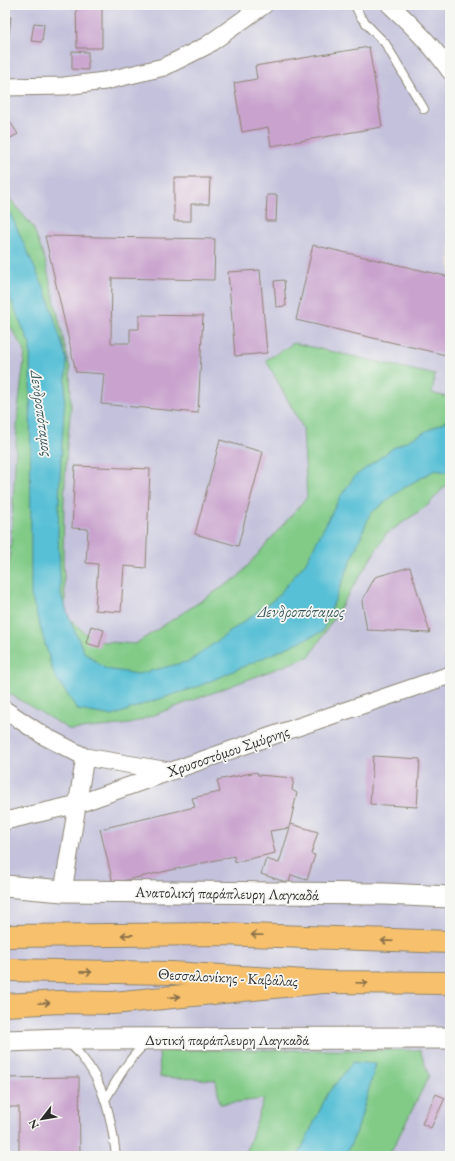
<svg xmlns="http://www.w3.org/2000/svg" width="455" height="1161" font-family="'EB Garamond',serif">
  <rect width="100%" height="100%" fill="#f6f6f2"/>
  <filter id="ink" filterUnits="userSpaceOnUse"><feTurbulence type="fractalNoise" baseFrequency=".025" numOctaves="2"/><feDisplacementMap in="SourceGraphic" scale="8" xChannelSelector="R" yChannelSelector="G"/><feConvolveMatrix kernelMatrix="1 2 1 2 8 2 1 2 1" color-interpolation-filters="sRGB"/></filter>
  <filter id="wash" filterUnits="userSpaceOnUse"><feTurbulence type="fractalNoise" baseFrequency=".012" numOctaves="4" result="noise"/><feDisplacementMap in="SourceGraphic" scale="16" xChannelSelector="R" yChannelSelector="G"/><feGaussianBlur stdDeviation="0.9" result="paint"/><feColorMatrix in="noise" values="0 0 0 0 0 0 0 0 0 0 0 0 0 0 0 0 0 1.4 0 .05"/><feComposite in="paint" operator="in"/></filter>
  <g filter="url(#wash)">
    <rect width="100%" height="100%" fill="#ecdfbe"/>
    <path fill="#c3c1db" d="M5 5H450V1156H5Z"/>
    <path fill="#81cb87" stroke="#567b59" d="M5 193 33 227 45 260 70 368 71 406 67 446 64 501 63 560 66 616 94 641 135 644 238 577 307 497 303 428 266 360 294 343 435 375 432 393 450 398V481L427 506 386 534 310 656 130 724 70 730 5 691V572L10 560 18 410 25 352 5 317Z
      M159 1050H420L429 1076 389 1156H245L264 1099 220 1104 216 1080 160 1077Z"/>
    <path fill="#59c0d6" stroke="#427680" d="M5 209 11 215 48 297 67 361 60 478 58 534 61 595 72 625 84 652 106 669 138 674 190 661 276 598 306 562 340 497 354 477 393 448 446 421 450 422V473L435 470 403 488 370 514 322 632 197 687 144 704 113 716 78 710 54 675 31 595 30 345 5 286Z
      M353 1062 376 1064 357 1131 345 1156H298L328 1093Z"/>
    <g id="blocks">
      <path fill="#c9a3ce" d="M76 5H102V48H77Z
        M5 16 11 17 7 50H5Z
        M34 23 44 24 42 42 31 41Z
        M369 47 382 127 271 146 268 127 242 132 234 83 257 79 255 66Z
        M72 51 88 52V70L72 69Z
        M5 114 18 134 5 141Z
        M174 178H210L209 204H191V221H174Z
        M267 195H277L276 221H266Z
        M45 236 215 239 214 280 112 278 111 343H130V329H139V315L203 316 198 413 101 404 104 374 76 372Z
        M313 245 450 277V356L296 320Z
        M260 270 267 353 235 356 228 272Z
        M284 280 286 306 276 307 274 281Z
        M220 440 263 452 238 546 195 534Z
        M75 466 150 469 146 568 124 566 121 612 95 610 98 564 86 563 88 529 72 528Z
        M410 567 430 633 367 630 362 601 375 577Z
        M91 626 104 630 99 647 86 643Z
        M373 756 420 759 417 807 370 804Z
        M257 772 258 775 294 778 292 790 297 793 289 828 270 831 275 853 235 862 234 856 113 883 100 829 195 807 192 798 220 792 217 780Z
        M291 824 318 832 311 854 315 855 307 880 291 875 289 883 261 874 266 859 279 863Z
        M79 1077 80 1156H19V1107H5V1078Z
        M436 1094 445 1098 431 1128 422 1124Z"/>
    </g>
  </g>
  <g filter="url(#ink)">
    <use href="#blocks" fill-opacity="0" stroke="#8c8574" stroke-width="1"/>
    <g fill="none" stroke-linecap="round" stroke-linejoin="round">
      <g stroke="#8c8574" stroke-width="10">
        <path id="service" d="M355 5 360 16 371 29 385 43 424 109
          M68 1043C73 1047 78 1051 81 1056 105 1083 112 1122 116 1156
          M105 1100C117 1080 128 1059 146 1043"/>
      </g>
      <g stroke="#8c8574" stroke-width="19">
        <path id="minor" d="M390 5C412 25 433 46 450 71
          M5 87 64 86 105 81 164 67 206 46 264 5
          M5 710 44 736 85 757 169 771
          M5 821 78 804 254 742 450 675
          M63 891 85 757"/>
      </g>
      <g stroke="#8c8574" stroke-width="23">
        <path id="tertiary" d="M5 886 63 891 384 894 450 897
          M5 1041 65 1039 450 1038"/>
      </g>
      <g stroke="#8c8574" stroke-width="24">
        <path id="trunk" d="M5 936 221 934 450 942
          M5 970 171 973 323 982 450 983"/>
      </g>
      <g stroke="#8c8574" stroke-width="24">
        <path id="motorway" d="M5 1005 60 1002 113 1003 323 982"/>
      </g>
      <use href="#service" stroke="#fff" stroke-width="8"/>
      <use href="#minor" stroke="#fff" stroke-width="17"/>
      <use href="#tertiary" stroke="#fff" stroke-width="21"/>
      <use href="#trunk" stroke="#f7c06c" stroke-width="22"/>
      <use href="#motorway" stroke="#f7c06c" stroke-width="22"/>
    </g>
    <defs><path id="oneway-shaft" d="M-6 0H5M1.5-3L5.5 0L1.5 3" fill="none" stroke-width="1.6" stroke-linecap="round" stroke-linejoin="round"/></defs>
    <g stroke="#876e48">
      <use href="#oneway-shaft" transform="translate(127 935) rotate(179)"/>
      <use href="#oneway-shaft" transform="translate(257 935) rotate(-178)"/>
      <use href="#oneway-shaft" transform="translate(387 941) rotate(-178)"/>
      <use href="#oneway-shaft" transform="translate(86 972) rotate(1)"/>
      <use href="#oneway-shaft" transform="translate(362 983) rotate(2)"/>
      <use href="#oneway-shaft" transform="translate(174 997) rotate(-6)"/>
      <use href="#oneway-shaft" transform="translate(44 1003) rotate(-3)"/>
    </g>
  </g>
  <g text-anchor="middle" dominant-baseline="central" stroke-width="3.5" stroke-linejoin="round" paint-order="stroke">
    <g font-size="15" fill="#2b2b2b" stroke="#f6f6f2">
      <text transform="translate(228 751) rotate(-19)">Χρυσοστόμου Σμύρνης</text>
      <text transform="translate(227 893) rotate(1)">Ανατολική παράπλευρη Λαγκαδά</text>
      <text transform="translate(228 977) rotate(3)">Θεσσαλονίκης - Καβάλας</text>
      <text x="227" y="1039">Δυτική παράπλευρη Λαγκαδά</text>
    </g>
    <g font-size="16" font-style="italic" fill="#39585e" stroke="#f6f6f2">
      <text transform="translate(42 413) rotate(82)">Δενδροπόταμος</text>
      <text x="301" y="611">Δενδροπόταμος</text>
    </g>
  </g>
  <rect width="455" height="1161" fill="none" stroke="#f6f6f2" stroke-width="20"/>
  <g transform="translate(42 1119) rotate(239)" stroke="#f6f6f2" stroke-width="3" paint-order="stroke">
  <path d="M0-3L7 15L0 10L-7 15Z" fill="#2b2b2b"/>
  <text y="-6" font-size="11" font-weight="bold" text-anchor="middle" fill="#2b2b2b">N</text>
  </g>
</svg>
